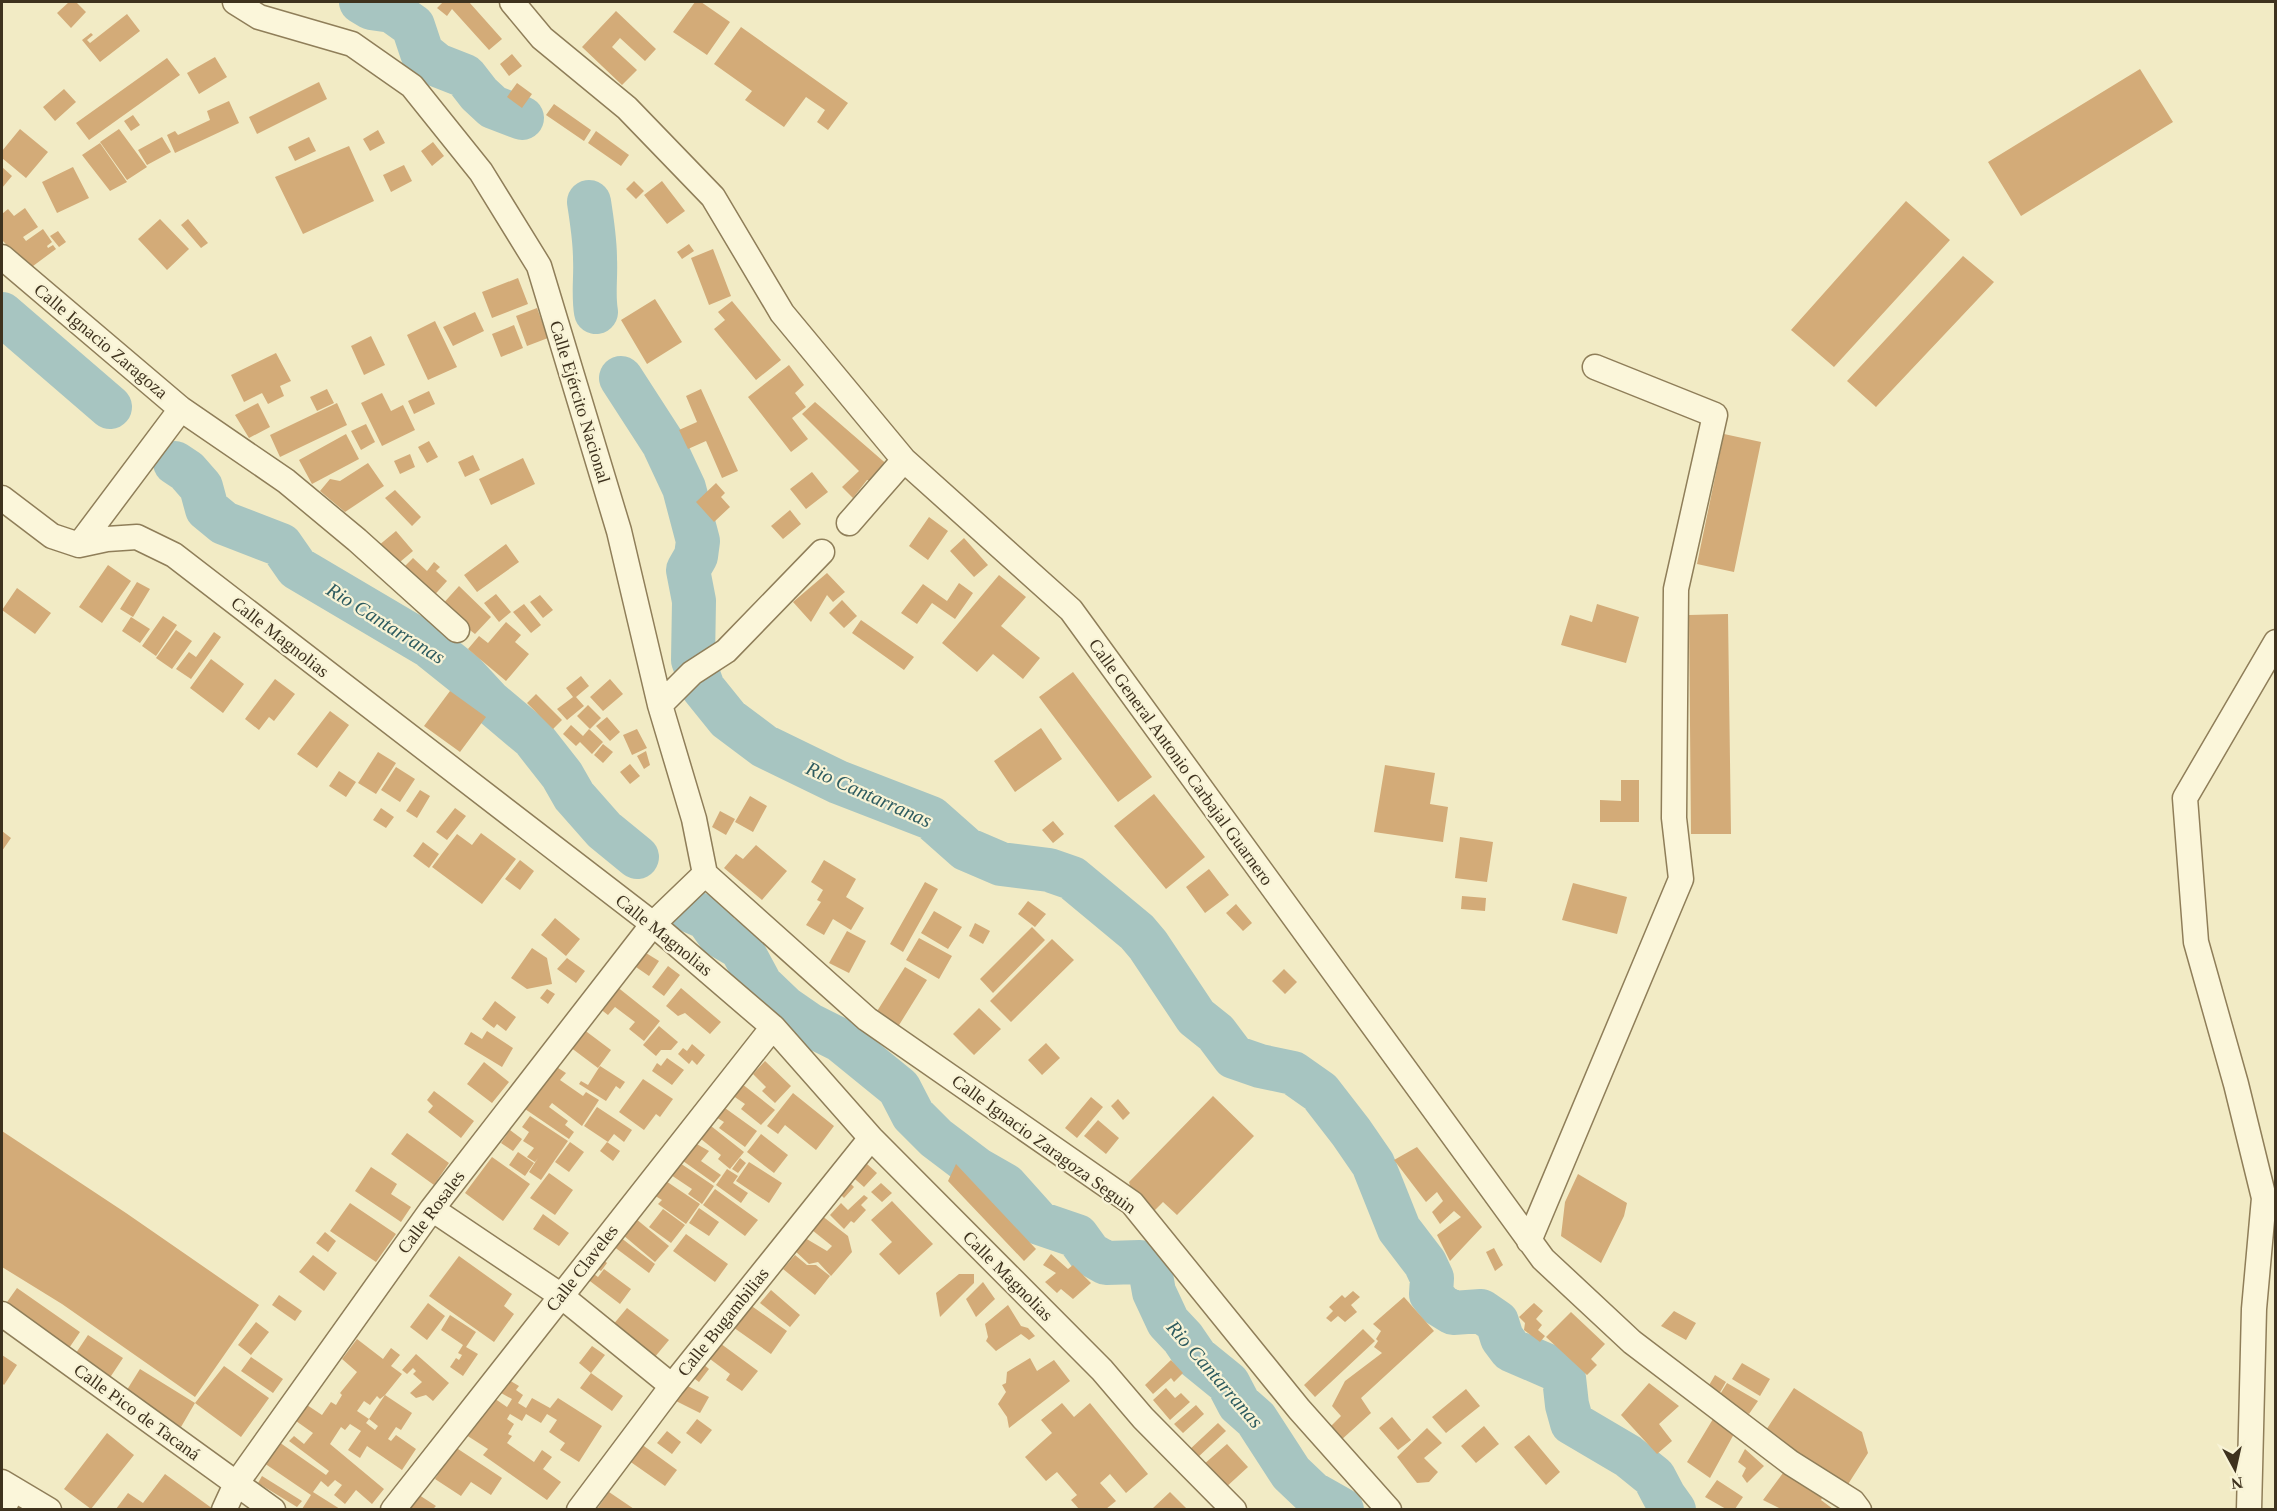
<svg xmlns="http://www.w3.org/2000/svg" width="2277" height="1511" font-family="Georgia,serif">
  <rect width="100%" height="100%" fill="#f2ebc5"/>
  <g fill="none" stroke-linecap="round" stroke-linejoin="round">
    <path stroke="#a7c5c1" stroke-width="44" d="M361 2 371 8 392 11 413 26 422 53 437 65 465 76 479 94 493 107 522 118
      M589 202C592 221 595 240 595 259 596 277 593 294 596 312
      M2 314 110 407
      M621 378 663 443 684 488 698 541 696 556 688 570 694 601 693 660 703 688 728 719 764 746 838 782 931 818 966 849 1001 864 1049 870 1072 878 1137 932 1148 945 1196 1017 1216 1033 1234 1057 1260 1066 1293 1073 1320 1092 1351 1132 1373 1164 1399 1229 1425 1263 1432 1278 1431 1294 1440 1305 1453 1313 1481 1311 1497 1322 1502 1338 1511 1350 1555 1369 1564 1378 1567 1405 1572 1423 1628 1456 1654 1477 1664 1496 1674 1510
      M175 463 187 471 201 487 207 509 224 523 281 545 297 568 429 646 464 674 489 701 533 738 562 775 574 796 604 830 637 857
      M691 911 707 918 719 935 741 948 761 985 784 1007 810 1025 840 1040 899 1088 913 1115 936 1138 977 1169 1005 1185 1039 1223 1077 1236 1090 1254 1106 1263 1140 1262 1151 1275 1154 1292 1168 1322 1183 1338 1196 1357 1228 1383 1239 1404 1256 1419 1291 1473 1312 1493 1342 1510"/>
  </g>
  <path fill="#d3ab78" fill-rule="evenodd" d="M69 2H76L86 12 71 28 57 13Z
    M443 2H469L502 39 489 50 452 9 447 16 437 8Z
    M695 2H701L730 22 707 55 673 32Z
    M616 11 656 49 645 61 620 38 612 47 637 70 622 85 582 47Z
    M127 14 140 31 100 62 82 40 91 33 93 35 87 40 90 43Z
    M741 27 848 103 828 130 817 122 825 110 806 97 784 127 745 100 752 91 714 64Z
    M512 54 522 66 509 76 500 64Z
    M215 57 227 77 199 94 187 73Z
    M167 58 180 75 89 140 76 123Z
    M2140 69 2173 122 2021 216 1988 162Z
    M319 82 327 99 257 134 249 117Z
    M517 83 532 94 522 108 507 97Z
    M64 89 76 102 55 121 43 107Z
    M229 101 239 123 175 153 167 135 175 131 178 135 210 120 207 111Z
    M554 104 591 130 584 141 546 115Z
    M133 115 140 125 131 131 124 121Z
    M20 129 48 152 26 178 2 158V151Z
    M119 129 147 167 127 180 100 142Z
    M378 130 385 143 370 151 363 139Z
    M596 131 629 155 621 166 588 143Z
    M162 137 171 152 147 165 138 150Z
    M309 137 316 151 295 161 288 147Z
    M433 142 444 156 432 166 421 151Z
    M100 143 127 182 110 191 82 155Z
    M349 146 374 201 303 234 275 177Z
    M404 165 412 181 391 192 383 175Z
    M2 167 12 176 2 188Z
    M73 167 89 198 57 213 42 182Z
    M634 181 644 191 636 199 626 189Z
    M662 181 685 211 667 224 644 195Z
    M1906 201 1950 240 1834 367 1791 330Z
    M25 208 38 227 23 237 26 241 43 229 52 242 47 246 48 248 53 245 56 249 29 269 2 240V214L8 209 14 216Z
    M160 219 189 249 167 270 138 239Z
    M188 219 208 243 201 248 181 225Z
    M58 231 66 242 59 247 50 236Z
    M689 244 694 251 682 259 677 252Z
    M713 249 731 296 709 305 691 258Z
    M1963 256 1994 282 1876 407 1847 381Z
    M518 278 528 304 492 318 482 292Z
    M655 299 682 342 647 364 621 320Z
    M732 301 781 360 756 380 714 329 725 320 718 312Z
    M537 308 548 338 527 346 516 316Z
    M475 312 484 331 453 346 443 327Z
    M435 321 457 367 428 380 407 335Z
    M514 325 523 348 501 357 492 334Z
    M371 336 385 365 364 375 351 346Z
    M276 353 291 381 280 386 284 396 268 404 262 393 244 402 231 375Z
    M789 365 804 385 795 393 806 407 792 418 808 439 791 452 748 397Z
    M327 389 334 403 317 411 310 397Z
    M701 389 738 471 722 478 706 441 688 449 679 430 697 422 686 396Z
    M429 391 435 404 414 414 408 401Z
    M382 393 391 411 403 405 415 430 382 446 361 403Z
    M815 402 890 467 876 481 867 480 853 498 842 487 859 471 802 414Z
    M258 403 270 427 249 438 235 415Z
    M337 403 347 425 280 457 270 435Z
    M366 424 375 442 361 450 351 431Z
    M346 434 359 459 312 484 299 460Z
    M1724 434 1761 442 1734 572 1697 564Z
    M429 441 438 457 427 463 418 447Z
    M410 454 415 467 400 474 394 461Z
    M473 455 480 470 465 477 458 462Z
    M523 458 535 484 491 505 479 479Z
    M368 463 384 486 345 512 320 491 330 479 340 481Z
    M812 472 828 492 806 509 790 489Z
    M716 483 725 493 721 497 730 507 714 522 696 502Z
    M395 490 421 517 412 526 385 498Z
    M790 510 801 524 783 539 771 526Z
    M929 517 948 531 928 560 909 546Z
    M396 531 413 551 394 567 378 546Z
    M964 538 988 565 974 577 950 551Z
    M506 544 519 562 477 592 464 575Z
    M413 558 427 571 434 562 440 567 436 571 447 581 430 600 399 572Z
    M108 565 131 581 102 623 79 607Z
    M827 573 845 592 833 602 827 595 811 622 793 602Z
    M999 575 1026 597 1001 626 1040 658 1023 679 993 654 977 672 942 643Z
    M137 582 150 589 133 617 120 609Z
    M959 583 973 593 955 619 932 603 917 624 901 613 923 584 947 601Z
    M459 586 491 617 475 634 440 607Z
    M17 588 51 613 35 634 2 610Z
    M496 594 511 612 499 622 484 603Z
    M540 595 553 610 543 618 530 602Z
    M842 600 857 616 844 628 829 613Z
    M524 604 541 625 531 633 513 612Z
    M1597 604 1639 617 1626 663 1561 645 1570 615 1592 622Z
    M1728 614 1731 834H1691L1689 615Z
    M163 616 177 625 156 656 142 646Z
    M131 617 150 629 140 643 122 631Z
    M861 620 914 657 904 670 852 633Z
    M506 622 521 635 515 642 529 654 506 681 468 649 479 636 488 643Z
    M176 630 192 641 172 669 156 658Z
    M214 632 221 637 191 679 176 669 189 652 196 657Z
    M211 659 244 684 223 713 190 688Z
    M1073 672 1152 777 1118 802 1039 697Z
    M581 676 589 686 576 697 584 706 567 720 557 709 573 697 566 688Z
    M275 679 295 694 274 721 269 717 259 730 245 719Z
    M610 679 623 694 603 711 590 697Z
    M450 691 486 717 460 752 424 726Z
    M536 694 562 720 553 729 527 703Z
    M588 705 601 718 590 729 577 716Z
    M330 711 349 725 317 768 297 754Z
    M607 717 620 732 610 741 596 726Z
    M571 725 583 736 589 729 603 742 592 754 580 742 576 746 563 734Z
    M1041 728 1062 759 1015 792 994 761Z
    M637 729 647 748 632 755 623 735Z
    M603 744 613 752 603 763 594 755Z
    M646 751 650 765 644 769 637 756Z
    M378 752 396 763 376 794 358 783Z
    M630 764 640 776 630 784 620 772Z
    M1385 765 1435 773 1430 804 1448 807 1443 842 1374 832Z
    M396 767 415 779 400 802 381 790Z
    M339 771 356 782 346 797 329 786Z
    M1621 780H1639V822H1600V800L1621 801Z
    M420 790 430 796 417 818 406 811Z
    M1154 794 1205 857 1166 889 1114 826Z
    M750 796 767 806 753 832 735 822Z
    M381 808 394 817 386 828 373 820Z
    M455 808 466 816 447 840 436 832Z
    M720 811 735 819 726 835 712 827Z
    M1053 821 1064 834 1053 843 1042 830Z
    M2 831 11 838 2 851Z
    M481 833 516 859 482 904 432 867 457 834 472 845Z
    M1460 837 1493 842 1487 882 1455 878Z
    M423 842 439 854 429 868 413 856Z
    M756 845 787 871 762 900 724 868 736 854 743 859Z
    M520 860 534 871 520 890 505 879Z
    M824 860 856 879 846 897 864 908 851 930 833 919 824 935 806 925 821 902 817 900 823 890 811 882Z
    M1209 869 1229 895 1205 913 1186 887Z
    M925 882 938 889 903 952 890 944Z
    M1573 883 1627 897 1617 934 1562 920Z
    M1462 896 1486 898 1485 911 1461 909Z
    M1028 901 1046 914 1035 927 1018 914Z
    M1236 904 1252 923 1243 931 1226 913Z
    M934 911 962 927 948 949 921 933Z
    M555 918 580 939 566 956 541 935Z
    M975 923 990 931 983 944 969 936Z
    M1032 927 1045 940 993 993 980 979Z
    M847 931 866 941 849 973 829 963Z
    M919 938 952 956 939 979 906 960Z
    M1052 939 1074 960 1011 1022 990 1001Z
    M532 948 547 958 552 984 527 989 511 978Z
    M646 953 659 961 649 976 636 967Z
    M567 958 585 971 576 983 557 969Z
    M668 966 680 975 664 996 652 987Z
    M905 967 927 980 896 1030 874 1016Z
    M1284 969 1297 982 1285 994 1272 981Z
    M616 986 660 1021 644 1041 629 1029 635 1022 615 1007 608 1015 599 1008Z
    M681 988 721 1022 710 1034 685 1013 678 1016 666 1006Z
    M547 989 555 994 548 1004 540 998Z
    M495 1001 516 1017 506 1031 497 1024 494 1028 482 1019Z
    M979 1008 1001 1029 974 1055 953 1034Z
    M659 1026 678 1042 671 1050H661L656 1056 643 1045Z
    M583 1029 611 1050 598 1068 570 1047Z
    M487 1031 513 1048 502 1067 464 1044 471 1032 482 1039Z
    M1046 1043 1060 1058 1042 1075 1028 1060Z
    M692 1044 705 1055 697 1065 692 1060 689 1064 678 1054 683 1048 687 1051Z
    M667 1058 684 1070 672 1085 652 1071 657 1063 661 1066Z
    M765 1061 791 1086 775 1103 762 1091 766 1087 753 1074Z
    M484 1062 509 1082 492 1103 467 1084Z
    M555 1066 566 1073 560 1080 583 1096 586 1092 599 1100 582 1126 552 1103 549 1107 568 1121 565 1125 574 1132 569 1139 525 1109Z
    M600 1066 625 1082 620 1089 616 1086 606 1101 579 1084 581 1081 588 1085Z
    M643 1079 673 1099 660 1117 656 1114 644 1130 619 1112Z
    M737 1080 775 1110 761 1125 741 1109 745 1104 726 1091Z
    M434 1091 474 1121 461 1138 428 1112 433 1106 427 1100Z
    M793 1093 834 1126 816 1150 785 1125 778 1134 767 1126Z
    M1213 1096 1254 1136 1177 1215 1163 1202 1151 1214 1133 1197 1129 1182Z
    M1091 1097 1103 1107 1077 1138 1065 1128Z
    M1118 1099 1130 1113 1123 1120 1111 1106Z
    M718 1103 757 1131 745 1147 719 1128 724 1122 711 1114Z
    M597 1107 632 1130 624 1142 614 1134 608 1142 584 1126Z
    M530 1116 568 1141 541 1180 529 1172 538 1158 535 1162 527 1157 534 1148 523 1141 529 1132 522 1127Z
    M1098 1120 1119 1138 1106 1154 1084 1136Z
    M711 1126 744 1152 730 1169 718 1159 721 1155 701 1139Z
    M510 1130 522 1139 513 1151 501 1143Z
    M2 1131 126 1213 259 1305 195 1397 62 1304 2 1267Z
    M407 1133 449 1163 434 1185 391 1154Z
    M761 1134 788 1155 774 1173 747 1152Z
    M688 1139 709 1151 701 1161 721 1175 714 1183 676 1156Z
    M570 1142 584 1152 569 1172 555 1162Z
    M607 1142 620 1151 613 1161 600 1151Z
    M1417 1147 1482 1227 1450 1261 1437 1235 1461 1217 1454 1211 1440 1224 1432 1212 1443 1201 1437 1192 1426 1202 1394 1160Z
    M518 1152 534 1163 525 1176 509 1165Z
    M492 1157 530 1184 503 1221 465 1193Z
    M740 1158 746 1163 738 1173 732 1169Z
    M674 1159 714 1186 702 1204 688 1194 692 1189 665 1171Z
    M749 1162 782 1183 769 1203 736 1181Z
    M856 1163 867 1164 877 1173 864 1187 848 1173Z
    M956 1164 1036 1249 1024 1261 948 1181Z
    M371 1167 397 1184 391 1194 411 1207 401 1222 355 1191Z
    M727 1169 738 1176 733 1183 748 1193 741 1203 716 1185Z
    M549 1173 573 1190 555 1215 530 1198Z
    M1578 1174 1627 1203 1624 1216 1601 1263 1561 1236 1565 1202Z
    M660 1177 700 1204 686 1224 658 1204 662 1200 649 1192Z
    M846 1179 854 1187 844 1198 836 1190Z
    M881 1183 892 1193 882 1202 871 1192Z
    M715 1189 758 1220 745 1236 703 1205Z
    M864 1195 868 1198 861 1205 866 1210 854 1223 851 1221 844 1229 830 1215 841 1203 848 1210Z
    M892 1201 933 1244 899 1275 879 1254 892 1242 871 1220Z
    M350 1203 396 1234 376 1262 330 1231Z
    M699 1208 719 1222 709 1236 689 1223Z
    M663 1209 685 1225 671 1243 649 1227Z
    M817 1212 848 1236 852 1252 831 1276 818 1262 809 1264 793 1249 805 1238 827 1251 832 1246 807 1226Z
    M543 1214 569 1233 559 1246 533 1229Z
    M630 1214 669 1246 655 1262 617 1230Z
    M325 1232 336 1241 328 1252 316 1243Z
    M616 1234 655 1264 649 1273 609 1243Z
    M686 1234 728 1264 715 1282 673 1251Z
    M1494 1248 1503 1265 1495 1271 1486 1252Z
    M596 1254 607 1263 601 1271 589 1263Z
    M1051 1254 1068 1269 1073 1265 1091 1283 1073 1299 1061 1289 1057 1293 1045 1282 1056 1273 1043 1265Z
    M313 1255 337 1273 324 1291 299 1272Z
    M795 1255 807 1265H816L830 1276 815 1295 783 1269Z
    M459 1256 512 1294 504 1306 514 1314 494 1342 429 1296Z
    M587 1269 598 1277 604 1269 631 1289 620 1304 582 1275Z
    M959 1274H974V1283L940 1317 936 1293Z
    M983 1282 995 1299 976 1317 966 1299Z
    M17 1288 80 1332 65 1354 2 1309Z
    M771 1290 800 1315 790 1327 760 1303Z
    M1353 1291 1360 1297 1351 1305 1357 1312 1345 1322 1338 1316 1331 1322 1326 1318 1333 1311 1329 1307 1342 1295 1345 1298Z
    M279 1295 302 1311 295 1321 272 1305Z
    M1404 1297 1434 1331 1361 1398 1371 1413 1340 1441 1329 1428 1341 1416 1332 1406 1345 1381 1382 1353 1374 1347 1378 1341 1376 1339 1381 1331 1373 1324Z
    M746 1302 787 1331 771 1354 730 1325Z
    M428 1303 445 1316 427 1340 410 1327Z
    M1534 1303 1543 1311 1536 1319 1542 1325 1538 1330 1545 1336 1540 1342 1524 1330 1525 1323 1519 1317Z
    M1008 1305 1021 1326 1028 1328 1035 1336 1029 1340 1021 1334 996 1351 986 1341 988 1337 985 1324Z
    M627 1308 669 1340 654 1358 612 1326Z
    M1674 1311 1696 1323 1686 1340 1661 1326Z
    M1571 1312 1605 1344 1591 1359 1597 1365 1587 1375 1546 1337Z
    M450 1315 476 1332 466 1347 478 1354 463 1376 450 1367 456 1358 459 1360 462 1355 458 1353 463 1345 441 1330Z
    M256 1322 269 1332 251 1355 238 1345Z
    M1363 1329 1375 1341 1315 1397 1304 1385Z
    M88 1335 123 1358 109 1379 74 1356Z
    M713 1338 758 1371 742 1391 726 1380 730 1374 702 1353Z
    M357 1339 383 1359 391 1348 400 1355 391 1366 402 1374 385 1395 412 1413 401 1430 396 1427 388 1439 391 1441 396 1435 416 1449 402 1470 367 1446 360 1458 348 1450 361 1431 350 1424 345 1430 341 1427 330 1444 384 1489 372 1504 356 1490 345 1504 334 1495 342 1485 335 1480 328 1487 321 1481 313 1492 340 1509H302L311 1495 264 1463 279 1442 326 1475 329 1471 289 1441 294 1436 304 1444 313 1433 296 1421 307 1405 322 1415 331 1402 336 1405 342 1395 340 1393 357 1372 342 1359ZM385 1395 369 1419 357 1411 364 1401 370 1405 377 1396 380 1399ZM369 1419 378 1426 375 1430 366 1423Z
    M592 1346 605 1355 591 1373 623 1396 612 1411 580 1388 591 1373 579 1363Z
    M416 1354 449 1383 433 1401 426 1395 416 1398 410 1393 422 1382 413 1374 416 1371 413 1368 407 1374 402 1370Z
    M2 1355 17 1365 4 1385 2 1383Z
    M251 1357 283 1379 273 1393 241 1371Z
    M1030 1358 1037 1371 1054 1360 1070 1381 1009 1428 1007 1417 998 1404 1006 1392 1002 1385 1006 1383 1007 1372Z
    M697 1359 709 1369 699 1382 687 1373Z
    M1171 1360 1183 1373 1174 1382 1171 1378 1153 1394 1145 1385Z
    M1742 1363 1770 1379 1760 1396 1732 1379Z
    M224 1366 269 1398 241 1437 195 1403 181 1427 125 1393 140 1369 195 1403Z
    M1715 1375 1726 1382 1719 1394 1708 1387Z
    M502 1376 519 1386 516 1390 523 1395 518 1403 526 1408 532 1398 550 1408 558 1398 602 1426 579 1462 560 1450 565 1443 549 1432 557 1420 547 1414 541 1423 526 1414 522 1421 510 1414 507 1419 514 1424 508 1434 512 1436 507 1443 534 1462 542 1450 552 1457 543 1469 561 1482 547 1500 483 1455 488 1449 463 1433 488 1394 507 1407 512 1399 494 1389Z
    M680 1382 709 1397 700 1413 672 1399Z
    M1649 1383 1679 1406 1659 1424 1672 1441 1657 1454 1621 1415Z
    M1727 1383 1758 1401 1749 1414 1719 1396Z
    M1166 1388 1175 1398 1181 1393 1190 1402 1170 1420 1153 1400Z
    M1794 1388 1862 1432 1868 1453 1845 1489 1764 1433Z
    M1466 1389 1480 1406 1446 1433 1432 1417Z
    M1062 1403 1074 1417 1090 1403 1148 1474 1126 1493 1110 1474 1100 1483 1116 1501 1106 1509H1079L1071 1500 1077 1495 1057 1472 1046 1481 1025 1457 1052 1433 1041 1420Z
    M1196 1405 1204 1414 1183 1433 1174 1424Z
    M1392 1417 1411 1440 1398 1450 1379 1428Z
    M697 1419 712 1430 701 1444 686 1433Z
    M1713 1419 1735 1432 1710 1478 1687 1462Z
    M1218 1423 1226 1431 1196 1459 1188 1451Z
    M1484 1426 1499 1444 1476 1463 1461 1446Z
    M1427 1428 1442 1443 1424 1458 1438 1472 1429 1482 1417 1483 1397 1457Z
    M667 1431 681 1442 672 1454 657 1443Z
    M107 1433 134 1455 91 1509 64 1489Z
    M1529 1435 1560 1472 1546 1485 1514 1447Z
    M637 1441 677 1470 665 1486 625 1458Z
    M1227 1444 1248 1467 1224 1489 1203 1465Z
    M455 1447 502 1478 491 1495 471 1482 461 1496 435 1479Z
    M1745 1449 1764 1466 1747 1483 1742 1476 1746 1468 1738 1462Z
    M1783 1473 1792 1478 1794 1475 1824 1494 1821 1500 1833 1509H1781L1763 1500Z
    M165 1474 213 1509H116L128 1493 143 1503Z
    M262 1476 302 1501 297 1507 258 1483Z
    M1717 1480 1743 1497 1735 1509H1726L1705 1497Z
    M609 1492 634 1509H597Z
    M1170 1492 1187 1509H1152Z
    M416 1493 436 1506 433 1509H404Z"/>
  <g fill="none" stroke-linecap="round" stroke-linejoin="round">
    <g stroke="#8f7e59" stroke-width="27">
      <path id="minor" d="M512 2 542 38 627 108 713 197 782 313 904 460 1071 610 1543 1259 1632 1342 1791 1463 1853 1502 1859 1510
        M2 257 181 409 286 481 357 540 457 630
        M2 498 52 536 79 545 107 539 137 537 174 555 653 924 773 1027 871 1138 1102 1370 1143 1418 1234 1510
        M849 523 904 460
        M79 545 181 409
        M660 705 692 673 726 651 822 552
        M705 874 867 1019 1132 1203 1299 1409 1389 1510
        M432 1209 560 1295 672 1386
        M1529 1241 1681 879 1674 818 1676 589 1715 415 1595 367
        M2 1314 273 1510
        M2 1482 49 1510
        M3 1510 12 1490
        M224 1510 236 1484 432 1209 653 924 705 874 694 819 660 705 619 531 539 266 481 172 412 86 352 44 259 17 235 2
        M393 1510 773 1027
        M579 1510 672 1386 871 1138
        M2249 1510 2254 1309 2264 1198 2236 1084 2196 942 2185 798 2276 642"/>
    </g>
    <use href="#minor" stroke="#fbf6da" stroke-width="24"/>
  </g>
  <g text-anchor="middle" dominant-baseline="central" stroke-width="4.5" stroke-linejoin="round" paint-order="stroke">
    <g font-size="18" fill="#3e321e" stroke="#f8f3d6">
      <text transform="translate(101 341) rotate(40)">Calle Ignacio Zaragoza</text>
      <text transform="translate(580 402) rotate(73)">Calle Ejército Nacional</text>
      <text transform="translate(280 637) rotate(38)">Calle Magnolias</text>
      <text transform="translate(1181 762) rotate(54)">Calle General Antonio Carbajal Guarnero</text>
      <text transform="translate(664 935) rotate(39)">Calle Magnolias</text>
      <text transform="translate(1044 1144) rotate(36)">Calle Ignacio Zaragoza Seguin</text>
      <text transform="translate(431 1212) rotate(-53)">Calle Rosales</text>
      <text transform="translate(582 1268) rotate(-52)">Calle Claveles</text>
      <text transform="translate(1008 1276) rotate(45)">Calle Magnolias</text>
      <text transform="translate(723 1322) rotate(-51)">Calle Bugambilias</text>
      <text transform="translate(137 1412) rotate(36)">Calle Pico de Tacaná</text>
    </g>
    <g font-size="20" font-style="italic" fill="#2d5b5f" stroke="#f8f3d6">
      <text transform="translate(386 623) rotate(32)">Rio Cantarranas</text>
      <text transform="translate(869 794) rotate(24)">Rio Cantarranas</text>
      <text transform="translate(1215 1374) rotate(49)">Rio Cantarranas</text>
    </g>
  </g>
  <rect width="2277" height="1511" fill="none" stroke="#3e321e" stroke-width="6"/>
  <g transform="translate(2235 1469) rotate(172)" stroke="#f8f3d6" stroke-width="4.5" paint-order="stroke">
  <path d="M0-4.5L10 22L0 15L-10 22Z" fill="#3e321e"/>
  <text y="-9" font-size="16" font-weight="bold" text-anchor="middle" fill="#3e321e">N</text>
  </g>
</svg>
